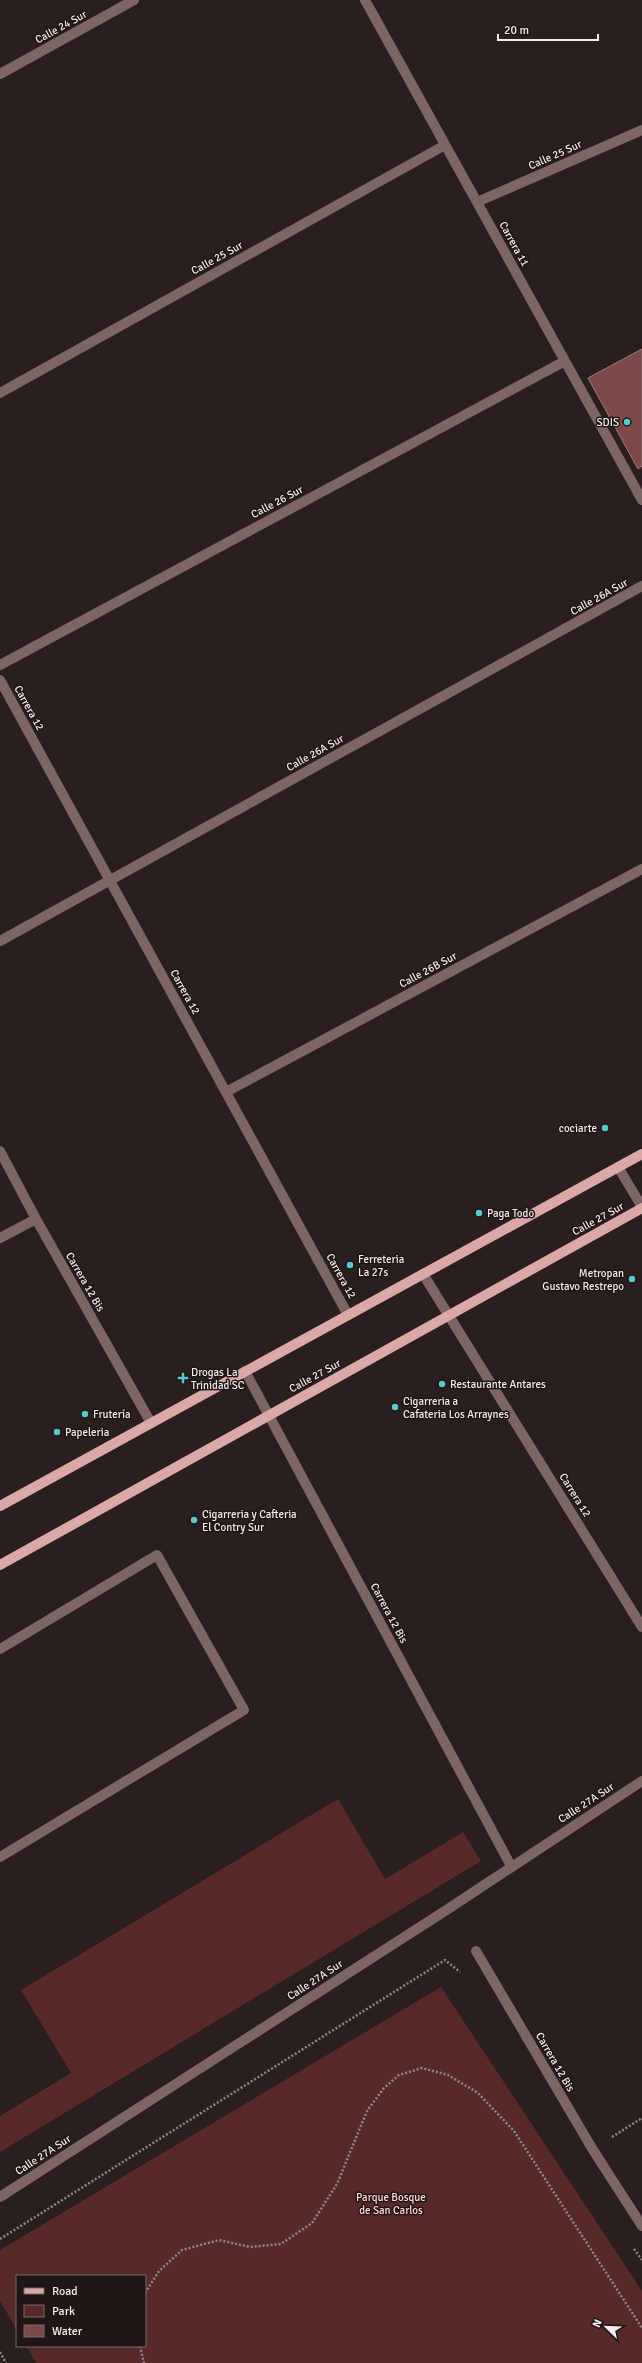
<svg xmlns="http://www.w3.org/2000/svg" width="642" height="2363" font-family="Signika,sans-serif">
  <rect width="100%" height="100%" fill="#291f1f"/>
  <path fill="#572927" d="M338 1799 385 1879 463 1832 481 1861 0 2152V2116L71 2073 21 1990Z
    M441 1987 642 2291V2363H36L26 2346H145V2276H17V2330L0 2301V2250Z"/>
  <path fill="#7c4947" stroke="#9f7a78" d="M642 349V466L638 469 588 378Z"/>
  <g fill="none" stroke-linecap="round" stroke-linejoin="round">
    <path stroke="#908888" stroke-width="2.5" stroke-dasharray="2 2" stroke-linecap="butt" d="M612 2137 642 2118
      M0 2239 445 1960 460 1972
      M634 2249 642 2260
      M145 2293 159 2271 182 2250 219 2240 250 2247 281 2244 312 2223 337 2184 367 2111 384 2088 399 2075 422 2068 448 2075 478 2093 514 2131 642 2328
      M140 2346 144 2363
      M0 2352 6 2363"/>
    <path stroke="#7d6563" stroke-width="10" d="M365 0 642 500
      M0 74 134 0
      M477 202 642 130
      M0 393 445 145
      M0 665 565 361
      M0 680 348 1315
      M0 941 642 586
      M226 1092 642 869
      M0 1151 36 1219 151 1423
      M618 1167 642 1207
      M0 1238 36 1219
      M423 1274 642 1627
      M245 1371 511 1866
      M0 1649 157 1555 244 1710 0 1857
      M476 1951 593 2150 642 2226
      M0 2197 448 1909 642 1781"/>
    <path stroke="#dba9a5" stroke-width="10" d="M0 1506 642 1154
      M0 1565 642 1208"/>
  </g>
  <g fill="#52cdcc" stroke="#1f1615" stroke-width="1.5">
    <circle cx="627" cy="422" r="4"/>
    <circle cx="605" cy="1128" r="4"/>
    <circle cx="479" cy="1213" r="4"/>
    <circle cx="350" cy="1265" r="4"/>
    <circle cx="632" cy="1279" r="4"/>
    <path d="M181 1372h4v4h4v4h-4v4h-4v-4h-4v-4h4z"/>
    <circle cx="442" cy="1384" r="4"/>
    <circle cx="395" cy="1407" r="4"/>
    <circle cx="85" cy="1414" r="4"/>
    <circle cx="57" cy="1432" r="4"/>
    <circle cx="194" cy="1520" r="4"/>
  </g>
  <g text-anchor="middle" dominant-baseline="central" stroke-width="3" stroke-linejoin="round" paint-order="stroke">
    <g font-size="11" fill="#f1ebea" stroke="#1f1615">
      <text transform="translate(61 27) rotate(-29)">Calle 24 Sur</text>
      <text transform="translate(555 155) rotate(-24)">Calle 25 Sur</text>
      <text transform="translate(514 244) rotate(61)">Carrera 11</text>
      <text transform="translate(217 258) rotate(-29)">Calle 25 Sur</text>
      <text transform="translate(277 502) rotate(-28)">Calle 26 Sur</text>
      <text transform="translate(599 597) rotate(-29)">Calle 26A Sur</text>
      <text transform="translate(29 708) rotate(61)">Carrera 12</text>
      <text transform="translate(315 753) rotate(-29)">Calle 26A Sur</text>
      <text transform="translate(428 970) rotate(-28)">Calle 26B Sur</text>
      <text transform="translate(185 992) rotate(61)">Carrera 12</text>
      <text transform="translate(598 1219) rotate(-29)">Calle 27 Sur</text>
      <text transform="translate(341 1276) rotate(61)">Carrera 12</text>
      <text transform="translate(85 1282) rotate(60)">Carrera 12 Bis</text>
      <text transform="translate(315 1376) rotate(-29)">Calle 27 Sur</text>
      <text transform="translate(575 1495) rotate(58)">Carrera 12</text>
      <text transform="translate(389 1613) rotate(62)">Carrera 12 Bis</text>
      <text transform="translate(586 1803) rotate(-33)">Calle 27A Sur</text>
      <text transform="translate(315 1980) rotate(-33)">Calle 27A Sur</text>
      <text transform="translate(555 2062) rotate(60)">Carrera 12 Bis</text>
      <text transform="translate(43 2155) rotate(-33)">Calle 27A Sur</text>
    </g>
    <g font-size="11" fill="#f1ebea" stroke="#1f1615" text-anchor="start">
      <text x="619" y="422" text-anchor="end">SDIS</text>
      <text x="597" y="1128" text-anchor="end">cociarte</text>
      <text x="487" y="1213">Paga Todo</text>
      <text x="358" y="1259">Ferreteria<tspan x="358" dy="13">La 27s</tspan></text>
      <text x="624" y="1273" text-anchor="end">Metropan<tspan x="624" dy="13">Gustavo Restrepo</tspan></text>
      <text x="191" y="1372">Drogas La<tspan x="191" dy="13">Trinidad SC</tspan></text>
      <text x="450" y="1384">Restaurante Antares</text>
      <text x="403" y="1401">Cigarreria a<tspan x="403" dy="13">Cafateria Los Arraynes</tspan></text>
      <text x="93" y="1414">Frutería</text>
      <text x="65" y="1432">Papeleria</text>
      <text x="202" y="1514">Cigarreria y Cafteria<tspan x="202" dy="13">El Contry Sur</tspan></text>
    </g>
    <g font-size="11" fill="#fedad7" stroke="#1f1615">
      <text x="391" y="2197">Parque Bosque<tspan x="391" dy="13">de San Carlos</tspan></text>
    </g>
  </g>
  <rect x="16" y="2275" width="130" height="72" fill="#1f1615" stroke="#736b6a"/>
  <rect x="24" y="2288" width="20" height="6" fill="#dba9a5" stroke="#736b6a"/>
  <text x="52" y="2295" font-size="12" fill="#f1ebea">Road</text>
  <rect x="24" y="2305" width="20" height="12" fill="#572927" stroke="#736b6a"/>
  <text x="52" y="2315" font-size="12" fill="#f1ebea">Park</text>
  <rect x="24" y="2325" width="20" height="12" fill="#7c4947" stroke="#736b6a"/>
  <text x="52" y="2335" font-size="12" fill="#f1ebea">Water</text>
  <g transform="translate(606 2327) rotate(293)" stroke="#1f1615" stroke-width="3" paint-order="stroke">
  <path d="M0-3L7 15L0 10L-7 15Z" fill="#f1ebea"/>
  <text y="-6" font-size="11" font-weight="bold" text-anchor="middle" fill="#f1ebea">N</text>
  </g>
  <path d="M498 34v6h100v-6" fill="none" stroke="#f1ebea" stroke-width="2"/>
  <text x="504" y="34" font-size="12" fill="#f1ebea" stroke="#1f1615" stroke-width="3" paint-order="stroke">20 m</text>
</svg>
